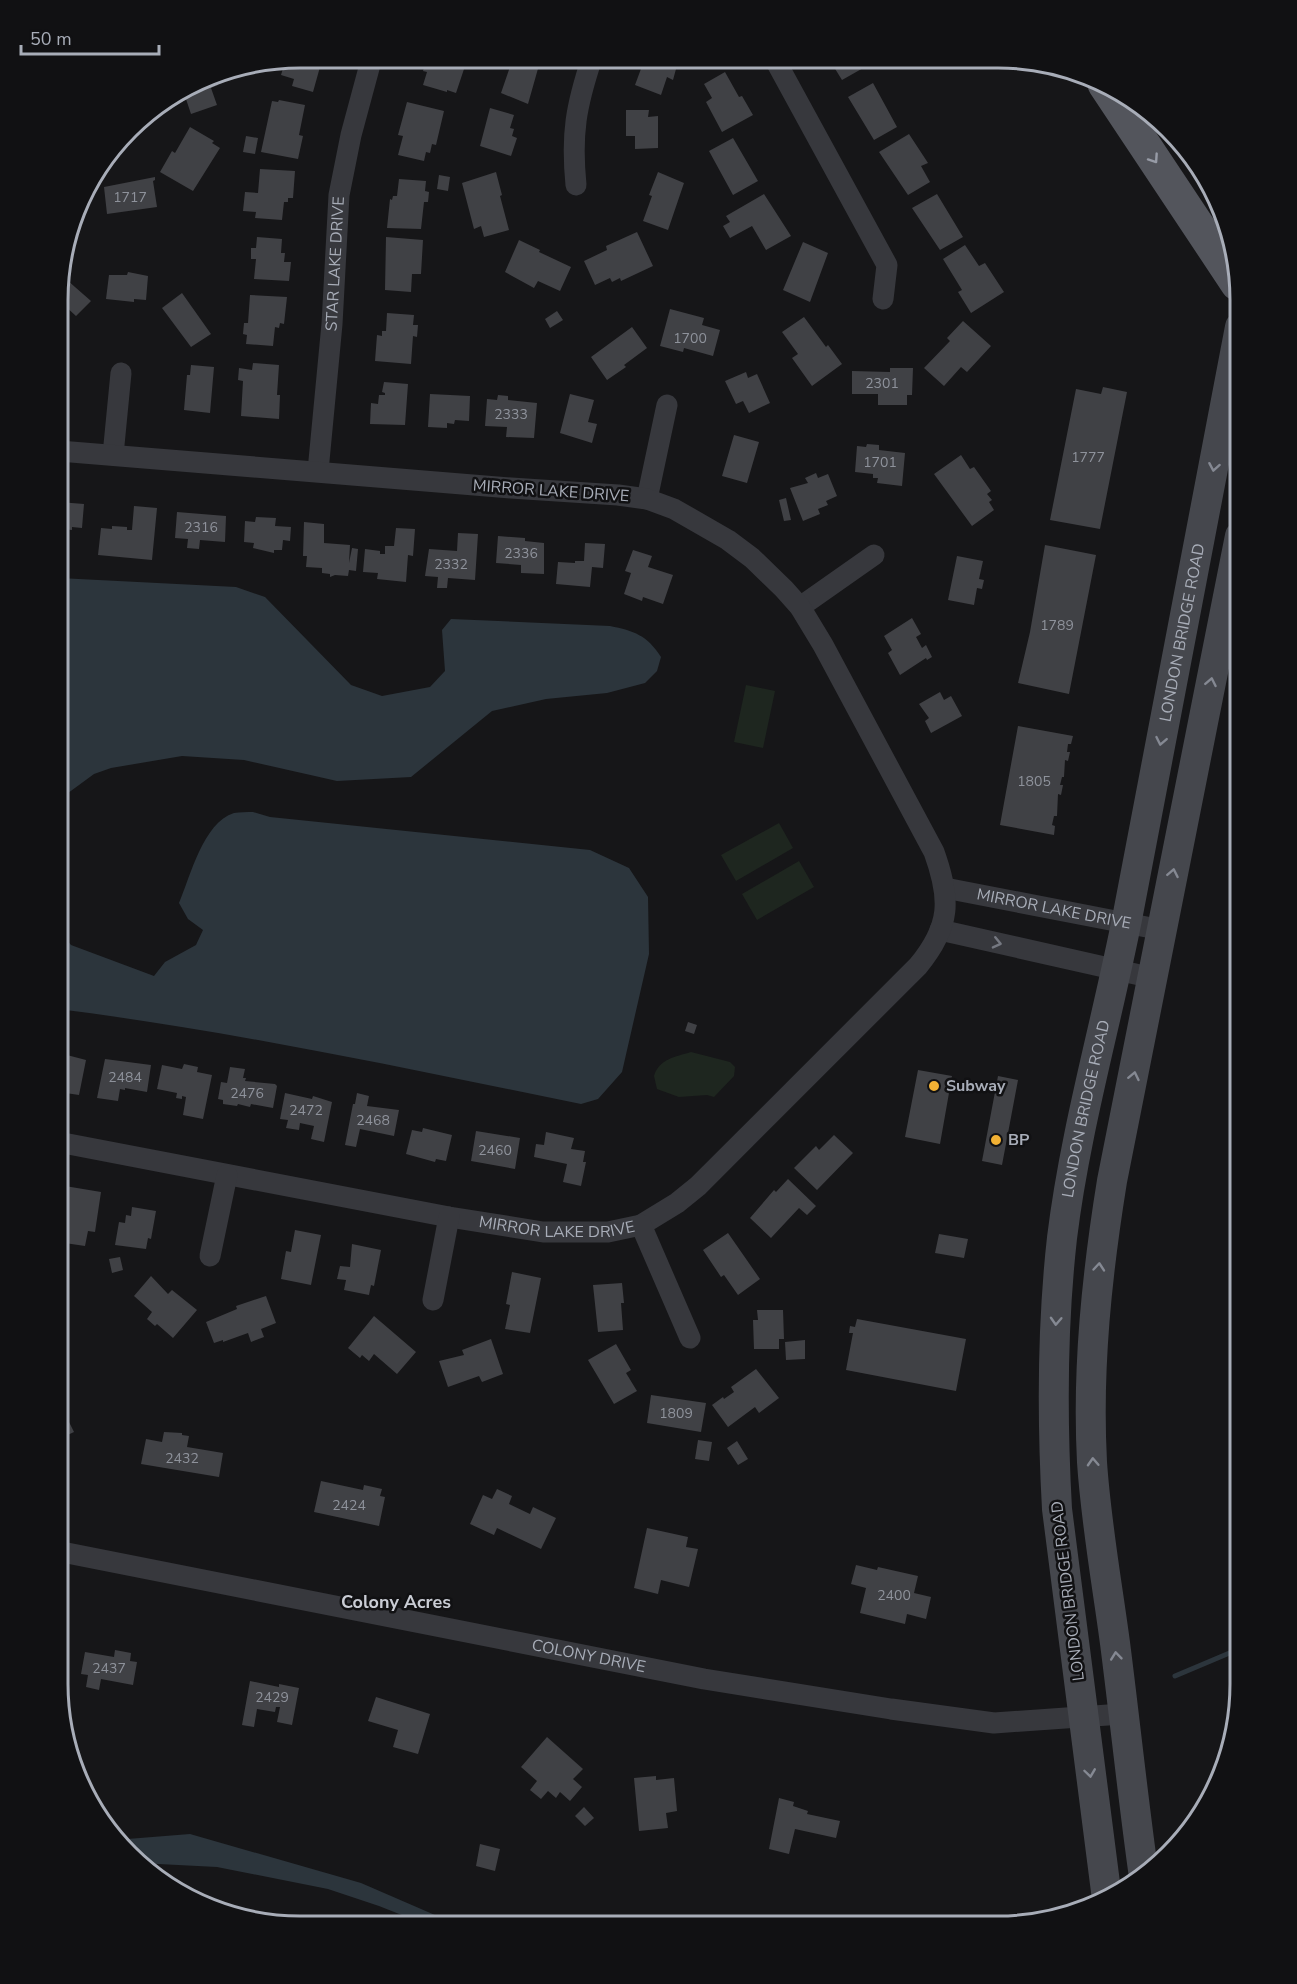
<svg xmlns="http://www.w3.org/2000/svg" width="1297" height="1984" font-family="'Nunito Sans',sans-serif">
  <rect width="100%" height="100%" fill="#161618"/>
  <path fill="#1e261f" d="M746 685 775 691 763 748 734 742Z
    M779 823 793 848 736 881 721 855Z
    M799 861 814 887 757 920 742 894Z
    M691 1052 730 1062 735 1067 734 1076 714 1097 707 1095 679 1097 657 1089 654 1076C659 1059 675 1057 691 1052Z"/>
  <path fill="#2c353c" d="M59 578 236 587 265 597 351 685 382 696 430 687 445 671 442 630 451 619 610 626C634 631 647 635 661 657L657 671 645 683 607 693 546 699 492 711 411 777 337 781 244 760 182 756 111 768 94 774 64 796 58 804Z
    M253 812 270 817 590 850 629 868 648 897 649 954 622 1072 598 1099 581 1104C408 1069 234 1031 58 1009V929L71 945 154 976 165 962 196 945 203 930 188 919 179 903C191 875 203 823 234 813 240 812 247 812 253 812Z
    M190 1834 361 1883 458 1925H427L379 1906 328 1889 217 1867 139 1863 115 1840Z"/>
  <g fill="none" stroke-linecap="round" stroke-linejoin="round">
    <path stroke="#2c353c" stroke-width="5" d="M1175 1676 1239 1649"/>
  </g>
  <path fill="#404145" d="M300 57H315L313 65 320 67 313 92 292 86 294 79 281 75 285 62 288 63 289 59Z
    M422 57H458L455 66 464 69 456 93 447 90V92L423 85 427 72 423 71 425 64 420 62Z
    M513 58H541L528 104 501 93Z
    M645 58H679L673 80 667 77 661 95 635 85Z
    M829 59H860L865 67 842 80Z
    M725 72 739 97 742 96 753 115 722 132 706 102 712 98 704 84Z
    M214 74 218 85 211 88 217 105 191 114 183 90 207 75Z
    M873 83 897 127 874 140 848 97Z
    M279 100 305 105 299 135 303 136 298 159 261 152 272 101 278 102Z
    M407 102 444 111 436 145 432 144 430 153 426 152 424 161 398 155 403 136 398 135Z
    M490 108 514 115 510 128 514 129 512 136 517 138 511 156 480 146Z
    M626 110H649L648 117 658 116V148L635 149V136H626Z
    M190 127 214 141 212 143 220 148 193 191 160 172 172 151 175 153Z
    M909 134 928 163 921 166 930 182 908 195 879 152Z
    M246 136 258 138 255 154 243 152Z
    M733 138 758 181 733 195 709 151Z
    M260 169 295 171 293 198H288V202H284L282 220 255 218 256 212 243 211 245 192 258 193Z
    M496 172 502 195 500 196 509 230 484 237 481 226 474 229 462 183Z
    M658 172 684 183 668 230 643 221 652 196 649 195Z
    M439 175 450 177 448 191 437 189Z
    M94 177 95 178 79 204 82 192Z
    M155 177V180L153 181 157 207 107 214 104 187Z
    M399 179 426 181 425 191 429 192 428 202H424L421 229 387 228 390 199 392 200 393 196H397Z
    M764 194 791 236 766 250 752 226 730 238 723 226 730 222 726 216Z
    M937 194 963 237 940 250 912 208Z
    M637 232 653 266 621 281 620 278 612 282 610 278 595 285 584 261 607 250 606 246Z
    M257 237 282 239 281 253H285L284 262H291L289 281 254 279 256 259H251V248H256Z
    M386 237 423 240 421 274H412L411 292 385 290Z
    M519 240 540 250 539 252 571 267 560 291 538 281 534 288 505 272Z
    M803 242 828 253 810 302 783 290Z
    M965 245 979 266 985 263 1004 292 971 313 958 292 962 290 943 259Z
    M128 272 148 276 146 300 134 299V302L106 299 109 275H127Z
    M59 273 91 301 76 316 63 304 59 308Z
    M182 293 211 334 191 347 162 308Z
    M250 295 287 297 284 324 280 323 279 328 275 327 273 346 246 344 247 335 243 334 244 323H248Z
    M670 309 704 318 702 325 720 330 713 356 684 348 683 352 660 346Z
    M557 311 563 320 550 328 545 319Z
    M387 313 414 315 413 325H418L417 337 413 336 411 364 375 361 377 335 382 336V331H386Z
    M804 317 826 347 828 345 842 364 812 386 792 358 798 354 782 332Z
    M963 321 991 346 967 372 961 367 944 386 924 368 950 341 947 338Z
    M632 327 647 348 624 365 626 367 607 380 591 357Z
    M253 363 279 365 277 395H280L279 419 241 416 243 381 238 380 239 368 252 370Z
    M191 365 214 367 210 413 184 410 187 375H190Z
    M890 368H913L912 395H907V405H878V394H852V371L890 372Z
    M746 372 748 378 757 374 770 403 749 413 743 401 736 404 725 381Z
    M384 382 408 384 405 425 370 424 371 403 378 404 379 395H385V393L382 392Z
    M1103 387 1127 392 1100 529 1050 520 1076 389 1101 394Z
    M430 394 470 396 469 421 455 420 454 424 447 423V428L428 427Z
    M570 394 594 400 588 422 597 424 592 443 560 433Z
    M498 395 508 396V400L537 403 534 438 506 437 507 427 485 426 487 399 497 400Z
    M734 435 759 442 747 483 722 476Z
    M867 444 879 445V450L905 453 902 486 877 483 878 478H873V474L855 472 857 446 866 447Z
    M961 455 970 469 974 467 991 491 987 494 992 500 989 502 994 510 972 526 934 474Z
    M816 473 818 478 828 474 837 496 826 501 828 505 818 509 820 514 803 521 790 488 808 483 805 478Z
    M786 498 791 520 784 521 779 500Z
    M59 502 84 504 82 528 72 527V530L59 529Z
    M134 506 157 508 152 560 98 555 101 528 112 529V526L127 527V530H132Z
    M177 512 226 516 225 542 200 540 199 549 187 548 188 539 175 538Z
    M256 517 276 518 275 526 291 527 290 541 283 540 282 550H274V553L253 548 254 543 244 542 245 521 255 522Z
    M304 522 324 524V543L350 545 349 563 352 548 358 549 356 571 349 570 348 576 335 575 330 577V574L322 573V568L306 567 307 556H303Z
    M396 528 415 529 413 556 408 555 406 582 377 579 378 573 363 572 365 549 380 551V554H385V546H394Z
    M458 533 478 534 475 580 448 578 447 588H437L438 577 425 576 429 549 457 551Z
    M498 536 525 538V541L544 543V574L521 573V565L496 563Z
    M585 543 605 544 603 568 592 567 590 587 556 584 558 562 575 563V561H584Z
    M1045 545 1096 555 1069 694 1018 683 1030 632Z
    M633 550 652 556 648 567 673 575 663 604 643 597 642 601 624 594 631 573 625 571Z
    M957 556 983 561 979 579 984 580 982 589 977 588 974 605 948 600Z
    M912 618 921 634 916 637 922 648 926 645 932 657 927 660 926 658 900 675 888 653 892 650 884 636Z
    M940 692 944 700 951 696 962 716 931 733 925 721 929 718 919 704Z
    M1018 726 1073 736 1071 744H1068L1067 752H1070L1068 761 1065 760 1064 777H1062L1060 785H1063L1061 795 1058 794 1057 816H1054L1052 825 1055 826 1054 835 1000 825Z
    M688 1022 697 1025 694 1034 685 1031Z
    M63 1054 86 1060 79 1095 59 1092 61 1082 58 1081V1055Z
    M105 1059 151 1065 147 1092 125 1088V1090L120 1089 118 1101 97 1098Z
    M184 1064 198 1067 197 1072 212 1075 203 1119 183 1115 186 1097 182 1096V1099L176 1098 177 1093 157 1089 162 1065 182 1069Z
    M230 1067 245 1069 243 1078H246L245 1081 275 1084 277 1086 273 1108 251 1104 250 1107 238 1104 237 1106 223 1104V1100L218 1099 221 1082 227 1083Z
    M918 1070 952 1076 940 1144 905 1137Z
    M998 1076 1018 1080 1002 1165 982 1161Z
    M285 1093 312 1099 313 1096 332 1102 324 1142 311 1139 314 1126 300 1123 299 1130 286 1128 288 1120 280 1119Z
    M357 1093 369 1096 367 1106 399 1110 394 1136 360 1129 356 1147 345 1145 353 1104H355Z
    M423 1128 452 1135 446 1161 436 1159 435 1162 406 1154 412 1130 422 1132Z
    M476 1131 520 1138 515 1169 471 1161Z
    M546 1132 574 1138 571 1149 585 1151 583 1162H586L581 1186 563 1182 567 1164 534 1157 536 1144 544 1145Z
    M834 1135 853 1153 817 1190 794 1168 816 1146 819 1150Z
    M788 1179 816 1206 807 1215 799 1208 771 1238 750 1218 774 1190 776 1192Z
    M65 1186 101 1192 95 1232 88 1231 85 1246 58 1242 61 1229 64 1230 66 1218 60 1217Z
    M132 1207 156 1211 151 1239 148 1238 146 1249 115 1245 119 1222 125 1223 126 1215 131 1216Z
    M295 1230 321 1235 311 1285 281 1279 286 1251 291 1252Z
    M728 1233 760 1279 738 1295 724 1275 721 1277 703 1250Z
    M939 1234 968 1239 964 1258 935 1253Z
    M352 1244 381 1250 374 1286 371 1285 369 1295 344 1290 346 1280 337 1279 340 1266 350 1267Z
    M120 1257 123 1270 112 1273 109 1259Z
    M512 1272 541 1278 530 1333 505 1329 510 1305 506 1304Z
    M151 1276 168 1294 172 1290 197 1310 173 1338 157 1324 155 1326 147 1319 152 1312 134 1296Z
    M622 1283 624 1303H621L623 1330 598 1332 593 1285Z
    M266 1296 276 1323 261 1329 264 1337 251 1342 248 1333 223 1342V1340L214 1343 206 1322 237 1309 236 1306Z
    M757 1310H783L784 1339H779V1349H754L753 1320H758Z
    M374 1316 416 1352 397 1374 374 1354 369 1361 362 1355 360 1358 348 1348Z
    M857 1319 966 1339 956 1391 846 1370 853 1333H849L850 1326 855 1327Z
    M491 1339 503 1374 482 1382 479 1376 448 1387 439 1361 464 1355 462 1350Z
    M805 1340V1359L786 1360 785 1342Z
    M616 1344 631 1370 626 1373 637 1391 614 1404 588 1360Z
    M756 1369 779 1398 759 1413 755 1407 728 1427 712 1405 723 1397 724 1399 734 1392 731 1387Z
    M651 1395 706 1403 701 1432 647 1423Z
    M63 1410 74 1432 57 1440V1413Z
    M164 1432 182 1433V1435L189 1436 187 1447 223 1453 219 1477 141 1464 146 1439 162 1442Z
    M698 1440 712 1442 709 1461 695 1459Z
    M737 1441 748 1459 738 1465 727 1448Z
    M321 1481 363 1490 364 1485 382 1489 380 1496 385 1497 379 1526 314 1512Z
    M497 1489 512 1496 509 1504 530 1514 533 1507 556 1518 541 1549 497 1528 494 1535 470 1524 483 1495 492 1499Z
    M647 1528 688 1537 686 1547 698 1549 689 1587 661 1580 658 1594 634 1588Z
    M856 1565 877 1570 878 1567 918 1576 914 1593 931 1597 926 1619 907 1614 905 1624 860 1613 866 1588 851 1584Z
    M115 1650 131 1653 130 1661 137 1662 133 1685 101 1679 99 1690 86 1687 88 1675 81 1674 85 1652 114 1657Z
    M250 1681 279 1687V1684L299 1688 292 1725 277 1722 280 1707H276L275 1712 257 1709 254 1727 242 1725Z
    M376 1697 430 1714 418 1754 393 1747 398 1730 368 1721Z
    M547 1737 583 1769 573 1779 582 1787 570 1801 560 1792 556 1798 548 1791 541 1799 530 1790 537 1781 521 1767Z
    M656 1776V1780L674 1778 677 1811 666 1813 668 1828 639 1831 634 1778Z
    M779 1798 794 1802 793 1806 808 1811 807 1814 840 1821 836 1838 795 1829 789 1854 769 1849Z
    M584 1807 594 1818 585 1826 575 1816Z
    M480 1844 500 1849 495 1871 476 1866Z"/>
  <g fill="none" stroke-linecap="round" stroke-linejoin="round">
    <g stroke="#37383d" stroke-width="21">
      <path d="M774 58 887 265 883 299"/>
      <path d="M576 185C571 134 576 106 592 58"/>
      <path d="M113 455 121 373"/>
      <path id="s1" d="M318 471 332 324 339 195 351 135 372 57"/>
      <path d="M647 499 667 405"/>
      <path d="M800 607 874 555"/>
      <path id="s2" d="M945 888 1162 930"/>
      <path d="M940 930 1153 978"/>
      <path id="s3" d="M58 1142 449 1217 543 1232H608L641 1225 677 1203 698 1186 918 966C951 926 951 899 934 852L823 645 800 607 784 589 752 558 728 540 674 509 647 499 618 495 511 488 59 451"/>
      <path d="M641 1225 690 1338"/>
      <path d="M210 1256 227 1175"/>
      <path d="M433 1300 449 1217"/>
      <path id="s4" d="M57 1551 704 1679 891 1709 994 1723 1122 1714"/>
    </g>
    <g stroke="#45474d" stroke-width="30">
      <path d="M1144 1877C1133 1799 1125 1721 1115 1643 1107 1583 1096 1523 1092 1462 1087 1368 1097 1274 1112 1181L1240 536"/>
      <path id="s5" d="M1107 1899 1057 1509C1052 1419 1052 1327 1062 1238 1075 1131 1106 1025 1127 919 1165 722 1204 525 1240 327"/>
    </g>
    <path stroke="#53555c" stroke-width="33" d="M1104 84 1237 284"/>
  </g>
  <defs><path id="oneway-chevron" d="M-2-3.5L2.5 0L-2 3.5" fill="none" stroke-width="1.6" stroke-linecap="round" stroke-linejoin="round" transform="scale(1.5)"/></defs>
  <use stroke="#979ba6" href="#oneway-chevron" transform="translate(1154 159) rotate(56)"/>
  <g stroke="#858993">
    <use href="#oneway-chevron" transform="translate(1214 467) rotate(100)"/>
    <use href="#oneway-chevron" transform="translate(1211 682) rotate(-79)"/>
    <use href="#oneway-chevron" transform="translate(1161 741) rotate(101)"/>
    <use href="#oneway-chevron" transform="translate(1173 873) rotate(-79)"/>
    <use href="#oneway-chevron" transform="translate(1134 1076) rotate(-78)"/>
    <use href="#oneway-chevron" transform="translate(1099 1267) rotate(-85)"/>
    <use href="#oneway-chevron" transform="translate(1056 1321) rotate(93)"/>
    <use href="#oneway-chevron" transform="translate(1093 1462) rotate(-93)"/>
    <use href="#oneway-chevron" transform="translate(1116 1656) rotate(-96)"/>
    <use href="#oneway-chevron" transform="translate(1090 1773) rotate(82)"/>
  </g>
  <use stroke="#757881" href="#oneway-chevron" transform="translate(997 943) rotate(13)"/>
  <g fill="#f2b134" stroke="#111113" stroke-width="2">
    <circle cx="934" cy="1086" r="6"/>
    <circle cx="996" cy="1140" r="6"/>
  </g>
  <g text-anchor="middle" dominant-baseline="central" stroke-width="5" stroke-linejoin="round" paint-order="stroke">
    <g font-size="14" fill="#8e929b">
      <text x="130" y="197">1717</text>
      <text x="690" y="338">1700</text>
      <text x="882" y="383">2301</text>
      <text x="511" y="414">2333</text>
      <text x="1088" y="457">1777</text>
      <text x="880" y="462">1701</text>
      <text x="201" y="527">2316</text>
      <text x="521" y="553">2336</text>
      <text x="451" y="564">2332</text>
      <text x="1057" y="625">1789</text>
      <text x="1034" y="781">1805</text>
      <text x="125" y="1077">2484</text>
      <text x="247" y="1093">2476</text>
      <text x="306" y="1110">2472</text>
      <text x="373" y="1120">2468</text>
      <text x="495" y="1150">2460</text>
      <text x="676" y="1413">1809</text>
      <text x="182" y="1458">2432</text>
      <text x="349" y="1505">2424</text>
      <text x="894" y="1595">2400</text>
      <text x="109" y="1668">2437</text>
      <text x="272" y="1697">2429</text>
    </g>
    <g font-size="16" fill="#a8adb8" stroke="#111113">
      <text stroke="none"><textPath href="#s1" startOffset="208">STAR LAKE DRIVE</textPath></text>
      <text transform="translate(551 491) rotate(4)">MIRROR LAKE DRIVE</text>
      <text stroke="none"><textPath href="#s5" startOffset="1282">LONDON BRIDGE ROAD</textPath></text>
      <text stroke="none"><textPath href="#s2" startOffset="111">MIRROR LAKE DRIVE</textPath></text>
      <text stroke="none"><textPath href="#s5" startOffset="796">LONDON BRIDGE ROAD</textPath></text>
      <text stroke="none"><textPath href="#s3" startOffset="507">MIRROR LAKE DRIVE</textPath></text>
      <text transform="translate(1068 1591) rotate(-97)">LONDON BRIDGE ROAD</text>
      <text stroke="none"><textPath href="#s4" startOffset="542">COLONY DRIVE</textPath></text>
    </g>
    <g font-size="16" font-weight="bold" fill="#a8adb8" stroke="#111113" text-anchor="start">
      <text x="946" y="1086">Subway</text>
      <text x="1008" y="1140">BP</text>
    </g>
    <g font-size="18" font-weight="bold" fill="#c9ccd4" stroke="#111113">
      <text x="396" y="1602">Colony Acres</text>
    </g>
  </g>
  <path d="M0 0H1297V1984H0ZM300 68H998A232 232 0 0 1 1230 300V1684A232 232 0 0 1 998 1916H300A232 232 0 0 1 68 1684V300A232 232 0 0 1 300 68Z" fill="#111113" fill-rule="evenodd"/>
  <path fill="none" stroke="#a8adb8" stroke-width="3" d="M300 68H998A232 232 0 0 1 1230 300V1684A232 232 0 0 1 998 1916H300A232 232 0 0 1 68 1684V300A232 232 0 0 1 300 68Z"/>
  <path d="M21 45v9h138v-9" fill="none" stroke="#a8adb8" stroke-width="3"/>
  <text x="30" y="45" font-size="18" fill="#a8adb8" stroke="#111113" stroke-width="4.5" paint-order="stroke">50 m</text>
</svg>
